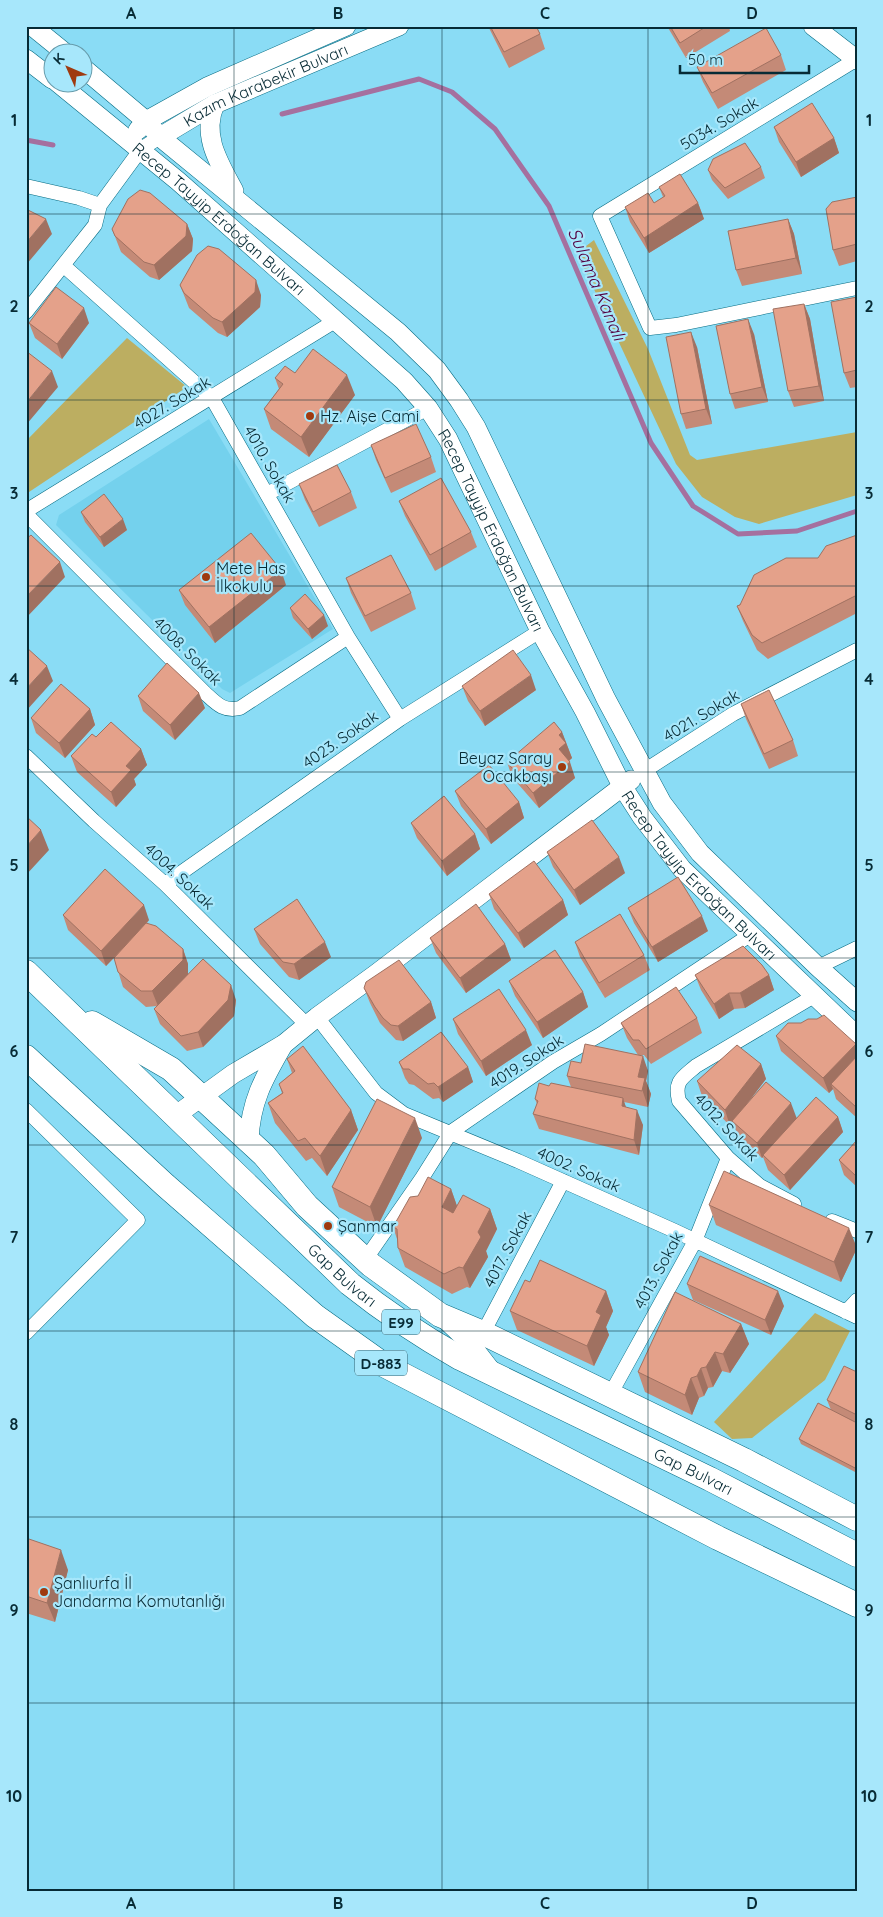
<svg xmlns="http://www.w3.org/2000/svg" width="883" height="1917" font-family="Quicksand,sans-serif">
  <rect width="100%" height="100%" fill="#8adcf5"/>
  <path fill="#74d1ed" d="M209 419 333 629 230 693 222 689 56 525 59 515Z"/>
  <path fill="#bcae61" d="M594 240 648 349 690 455 697 460 857 432V495L759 524 735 517 702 497 676 464 577 253Z
    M127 338 187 387 26 494V441Z
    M815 1313 850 1331 825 1380 752 1438 732 1439 714 1422Z"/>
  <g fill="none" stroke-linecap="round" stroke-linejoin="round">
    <path stroke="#a5709f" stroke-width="5" d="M282 114 419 79 452 92 495 129 549 206 651 443 693 506 738 534 797 531 857 511
      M26 140 53 145"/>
    <g stroke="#056b82" stroke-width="15">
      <path id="street" d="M857 59 600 216 650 328 676 325 857 288
        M26 186 79 198 100 205
        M64 266 212 398 348 637 400 719
        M26 312 95 225 100 205 141 149 160 137
        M267 494 428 408
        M26 511 335 321
        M26 514 205 693C216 703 223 712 240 708L348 637
        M26 756 94 821 165 884 307 1025
        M644 771 733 714 857 650
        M165 884 400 719 540 631
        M818 967 857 948
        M317 1017 376 1093 404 1114 518 1161 675 1231 857 1317
        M26 1110 138 1220 26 1333
        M794 1204 760 1186 728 1158 679 1101C674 1081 682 1078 696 1066L814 996
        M832 1221 857 1231
        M365 1260 422 1178 451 1132 553 1062 601 1034 750 935
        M846 1312 857 1300
        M483 1333 563 1181
        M610 1395 695 1241 728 1158"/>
    </g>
    <g stroke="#056b82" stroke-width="20">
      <g id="secondary">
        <path d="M32 26 64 52"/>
        <path d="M813 26 857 60"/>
        <path d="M26 59 52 79"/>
        <path d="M82 67 146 121 160 137 398 332 437 370 459 400 476 427 606 699 662 803 700 853 818 967 857 1002"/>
        <path id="s1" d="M57 82 178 181 404 381 428 408 448 439 540 631 585 712 622 786 642 817 682 869 857 1036"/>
        <path d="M215 104C201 135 219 163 234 191"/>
        <path d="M138 130 146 121 207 87 346 26"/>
        <path id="s2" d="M160 137 215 104 399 26"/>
        <path d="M175 1116 233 1074 284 1044 317 1017 376 974 631 780"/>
        <path d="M249 1141C250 1102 264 1078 283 1045"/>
        <path d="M447 1321 469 1342 493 1373"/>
      </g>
    </g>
    <g stroke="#056b82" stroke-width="25">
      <g id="highway">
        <path id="s3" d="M26 972 350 1284C385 1312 421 1336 460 1358L710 1479 857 1555"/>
        <path d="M92 1023 171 1069 264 1155 307 1206 371 1265 440 1315 483 1333 744 1460 857 1519"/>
        <path d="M26 1057 165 1185 315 1316 384 1365 718 1538 857 1605"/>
      </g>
    </g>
    <use href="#street" stroke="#fff" stroke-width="14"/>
    <use href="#secondary" stroke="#fff" stroke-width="19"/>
    <use href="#highway" stroke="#fff" stroke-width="24"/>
  </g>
  <path fill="#c48a77" d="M488 26H536L540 34 545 49 509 68Z
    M667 26H729L730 31 686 58Z
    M781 55 786 70 718 109 703 82 697 67Z
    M774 127 834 138 839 153 801 177 779 142Z
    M761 167 765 178 728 199 712 180 708 170Z
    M659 187 698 203 704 219 649 253 630 222 625 207 654 203 663 197Z
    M857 197V261L839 266 833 250Z
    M788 219 794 234 802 274 742 286 736 270Z
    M187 224 193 239 192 251 159 280 150 277 121 252 112 229Z
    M180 285 261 295 260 307 227 337 218 333 189 308Z
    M857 297V387L850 388 844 373Z
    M804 304 810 319 824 401 794 407 788 391Z
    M29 323H89L62 359 35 338Z
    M754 334 768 402 735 409 730 394Z
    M697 347 712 424 686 429 681 414Z
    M295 373 355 395 309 457 271 429 264 409 279 389 275 378Z
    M371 445 431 457 436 472 391 493 376 460Z
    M299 484 351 492 357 508 319 527 305 500Z
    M399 501 471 532 477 547 435 571 405 516Z
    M81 512 127 530 104 547 85 522Z
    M857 535V613L768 659 757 650 743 621 737 606Z
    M346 578 411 593 416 609 371 632 351 593Z
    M286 585 215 643 185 605 179 590Z
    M290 608 328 626 312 639 293 618Z
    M462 686 536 690 485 726 468 701Z
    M138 696 205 708 175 740 143 711Z
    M741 704 793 740 798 756 769 769 746 719Z
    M90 709 95 725 65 758 36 733 31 718Z
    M562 732 572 758 569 761 575 778 539 808 512 777 507 762Z
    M96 737 141 749 147 765 134 779 136 785 116 807 77 772 71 756Z
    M455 791 519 802 524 818 491 844 461 806Z
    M411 823 475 834 480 849 447 876 417 838Z
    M547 852 625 873 580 905 553 867Z
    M489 894 563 900 568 915 524 948 494 909Z
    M628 908 708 931 658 962 634 923Z
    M63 915 149 920 147 923 183 949 188 964V974L236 1000 234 1016 203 1047 187 1051 160 1024 154 1009 157 1006 146 1007 123 987 114 958 106 966 68 930Z
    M254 929 331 957 299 980 289 977 260 944Z
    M430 938 505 944 511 960 466 993 436 953Z
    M575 942 644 955 650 970 605 998 580 957Z
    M695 975H769L774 990 745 1008 734 1009 719 1019 701 990Z
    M509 981 583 992 588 1007 543 1038 515 996Z
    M364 988 431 1002 436 1018 403 1041 396 1040 380 1023 370 1003Z
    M697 1018 702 1033 651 1064 644 1055H641L648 1071 646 1081 651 1094 648 1107 624 1102 626 1107 643 1125 639 1155 539 1129 533 1114 537 1104 535 1099 549 1086 571 1087 567 1076 581 1063 638 1055 627 1038 621 1023Z
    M453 1019 532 1045 486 1076 458 1034Z
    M776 1036 856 1044 857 1047V1118L836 1099 833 1089 829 1093 781 1051Z
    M287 1059 351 1110 358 1130 327 1176 312 1158 306 1161 275 1123 268 1103 282 1093 279 1084 292 1073Z
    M399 1062 468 1067 473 1082 443 1102 439 1098 433 1099 414 1085 409 1084 405 1078Z
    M761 1064 766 1079 747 1104 797 1118 838 1117 843 1132 790 1190 768 1170 763 1157 762 1158 738 1136 733 1123 730 1126 702 1096 697 1081Z
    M422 1138 377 1227 339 1207 332 1187Z
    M857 1140V1187L844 1175 839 1160Z
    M451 1189 457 1206 490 1209 497 1229 486 1251 488 1257 470 1288 467 1287 452 1294 405 1267 398 1248 397 1239 393 1227Z
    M709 1205 857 1248 841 1282 716 1225Z
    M530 1282 606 1291 613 1311 606 1327 609 1335 594 1366 517 1330 510 1311Z
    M687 1284 784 1306 771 1335 693 1300Z
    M741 1324 749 1344 730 1373 722 1371 713 1387 708 1388 704 1396 699 1398 692 1415 645 1392 638 1372Z
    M857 1372V1473L801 1444 799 1439 831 1410 827 1400Z
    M26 1538 68 1570 55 1622 26 1613Z"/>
  <path fill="#a07161" d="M834 138 839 153 801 177 796 162Z
    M698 203 704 219 649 253 644 238Z
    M46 219 52 234 26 265V243Z
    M788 219 794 234 802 274 796 258Z
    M187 224 193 239 192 251 159 280 154 265Z
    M256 280 261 295 260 307 227 337 222 322Z
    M804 304 810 319 824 401 819 386Z
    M84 308 89 323 62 359 57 344Z
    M748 319 754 334 768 402 762 387Z
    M691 332 697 347 712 424 706 409Z
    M52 371 58 387 26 425V403Z
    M347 375 355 395 309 457 301 437Z
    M123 519 127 530 104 547 100 537Z
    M60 562 65 577 26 618V597Z
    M281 570 286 585 215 643 209 627Z
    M324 615 328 626 312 639 308 629Z
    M47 666 53 681 26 711V689Z
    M531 675 536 690 485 726 480 711Z
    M199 693 205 708 175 740 170 725Z
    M90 709 95 725 65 758 59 743Z
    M562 732 572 758 564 765 559 749V735Z
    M141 749 147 765 134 779 136 785 116 807 111 792 126 766Z
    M570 762 575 778 539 808 533 793Z
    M519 802 524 818 491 844 486 829Z
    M41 830 49 850 26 875V847Z
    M475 834 480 849 447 876 442 861Z
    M619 857 625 873 580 905 574 890Z
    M563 900 568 915 524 948 518 933Z
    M144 905 149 920 106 966 101 951Z
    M702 916 708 931 658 962 652 947Z
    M325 942 331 957 299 980 294 964Z
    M505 944 511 960 466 993 460 978Z
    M183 949 188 964V975L158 1006 152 991Z
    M769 975 774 990 745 1008 740 993Z
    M231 985 236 1000 234 1016 203 1047 198 1032Z
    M583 992 588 1007 543 1038 537 1022Z
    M729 993 734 1009 719 1019 714 1004Z
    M431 1002 436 1018 403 1041 398 1026Z
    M526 1030 532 1045 486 1076 481 1061Z
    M856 1044 857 1047V1064L831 1084 833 1089 829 1093 823 1078Z
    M643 1056 648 1071 646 1081 651 1094 648 1107 638 1077Z
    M761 1064 766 1079 733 1122 732 1121 733 1123 730 1126 725 1110Z
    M468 1067 473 1082 443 1102 438 1087Z
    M623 1098 628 1114 622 1106Z
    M791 1103 797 1119 763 1155V1157L762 1158 757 1143Z
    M351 1110 358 1130 327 1176 320 1156Z
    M637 1110 643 1125 639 1155 634 1140Z
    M838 1117 843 1132 790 1190 784 1175Z
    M415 1118 422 1138 377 1227 370 1207Z
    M451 1189 458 1209 449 1227 442 1207Z
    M490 1209 497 1229 486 1251 488 1257 470 1288 463 1268 478 1232Z
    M849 1228 857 1248 841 1282 834 1262Z
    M606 1291 613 1311 606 1327 609 1335 594 1366 587 1346 596 1312Z
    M778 1291 784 1306 771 1335 765 1320Z
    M741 1324 749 1344 730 1373 723 1354Z
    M715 1352 722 1371 713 1387 706 1367Z
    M701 1368 708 1388 704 1396 697 1376Z
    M691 1378 699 1398 692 1415 685 1395Z
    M61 1550 68 1570 55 1622 47 1603Z"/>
  <path fill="#e4a18a" stroke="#a07161" d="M490 26H536L540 34 504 52Z
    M670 26H707L680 43Z
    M766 28 781 55 712 93 697 67Z
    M812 103 834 138 796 162 774 127Z
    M745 143 761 167 725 188 708 170 713 159Z
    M680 174 698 203 644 238 625 207 648 193 654 203 665 196 659 187Z
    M140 190 150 193 187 224 186 236 154 265 144 262 115 236 112 229 128 199Z
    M857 197V244L833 250 826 209 832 202Z
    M26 209 46 219 26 243Z
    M788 219 796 258 736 270 728 231Z
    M208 246 219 249 256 280 255 292 222 322 213 318 184 293 180 285 197 255Z
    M56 287 84 308 57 344 29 323Z
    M857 297V370L844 373 831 302Z
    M804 304 819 386 788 391 773 309Z
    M748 319 762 387 730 394 716 326Z
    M691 332 706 409 681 414 666 337Z
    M313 349 347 375 301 437 264 409 283 384 275 378 285 366 295 373Z
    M26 351 52 371 26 403Z
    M416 424 431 457 385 478 371 445Z
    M337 465 351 492 313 512 299 484Z
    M441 478 471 532 430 555 399 501Z
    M104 494 123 519 100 537 81 512Z
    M251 533 281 570 209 627 179 590Z
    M31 535 60 562 26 597V539Z
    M857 535V595L762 643 752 635 737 606 740 605 754 575 786 558H818L826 546Z
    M391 555 411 593 365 616 346 578Z
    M305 594 324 615 308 629 290 608Z
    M26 647 47 666 26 689Z
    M513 650 531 675 480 711 462 686Z
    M167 663 199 693 170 725 138 696Z
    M61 684 90 709 59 743 31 718Z
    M769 690 793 740 764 754 741 704Z
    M111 722 141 749 126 766 131 770 111 792 71 756 92 734 96 737Z
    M554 722 562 732 559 735 566 743 559 749 570 762 533 793 507 762Z
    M489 765 519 802 486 829 455 791Z
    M444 796 475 834 442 861 411 823Z
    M26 816 41 830 26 847Z
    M592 820 619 857 574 890 547 852Z
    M534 861 563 900 518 933 489 894Z
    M105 869 144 905 101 951 63 915Z
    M678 877 702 916 652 947 628 908Z
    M297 899 325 942 294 964 283 962 254 929Z
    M476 904 505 944 460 978 430 938Z
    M620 914 644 955 599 983 575 942Z
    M146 923 156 926 183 949V960L152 991H141L118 972 114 958Z
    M743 946 762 965 769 975 740 993H729L714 1004 695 975Z
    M555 950 583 992 537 1022 509 981Z
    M203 959 231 985 228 1000 198 1032 181 1036 154 1009Z
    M399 960 431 1002 398 1026 391 1025 383 1018 375 1007 364 988 366 982Z
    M676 987 697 1018 646 1049 639 1040H633L621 1023Z
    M499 989 526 1030 481 1061 453 1019Z
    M824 1015 856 1044 823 1078 776 1036 788 1023H801L808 1019H817Z
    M441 1032 468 1067 438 1087 434 1083 428 1084 409 1069H403L399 1062Z
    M585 1044 643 1056 638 1077 645 1078 642 1091 567 1076 571 1061 581 1063Z
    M737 1045 761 1064 725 1110 697 1081Z
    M303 1046 351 1110 320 1156 305 1138 298 1141 268 1103 283 1093 279 1084 295 1071 287 1059Z
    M857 1056V1108L831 1084Z
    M766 1082 791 1103 757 1143 732 1121Z
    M539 1083 549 1086 551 1083 623 1098 622 1106 637 1110 634 1140 533 1114 538 1101 535 1099Z
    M816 1097 838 1117 784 1175 763 1155Z
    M377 1099 415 1118 370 1207 332 1187Z
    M857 1140V1177L839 1160Z
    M724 1171 849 1228 834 1262 709 1205Z
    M428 1177 451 1189 442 1207 453 1213 463 1195 490 1209 478 1232 481 1237 463 1268 459 1267 444 1274 398 1248 397 1229 393 1227 410 1197 418 1196Z
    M700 1256 778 1291 765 1320 687 1284Z
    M540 1260 606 1291 596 1312 601 1315 587 1346 510 1311 525 1280 530 1282Z
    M675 1292 741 1324 723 1354 715 1352 706 1367 701 1368 697 1376 691 1378 685 1395 638 1372Z
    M844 1366 857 1372V1415L827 1400Z
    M818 1403 857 1423V1469L799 1439Z
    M26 1538 61 1550 47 1603 26 1596Z"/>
  <path fill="none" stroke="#072b35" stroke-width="1" stroke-opacity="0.55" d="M234 26V1891M442 26V1891M648 26V1891M26 214H857M26 400H857M26 586H857M26 772H857M26 958H857M26 1145H857M26 1331H857M26 1517H857M26 1703H857"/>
  <g fill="#9f3a0f" stroke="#a7e7fb" stroke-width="2">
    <circle cx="310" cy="416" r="5"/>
    <circle cx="206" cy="577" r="5"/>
    <circle cx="562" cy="767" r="5"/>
    <circle cx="328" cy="1226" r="5"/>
    <circle cx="44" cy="1592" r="5"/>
  </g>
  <g text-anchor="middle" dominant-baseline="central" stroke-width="4.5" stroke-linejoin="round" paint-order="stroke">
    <g fill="#a7e7fb" stroke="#376370" stroke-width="1">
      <rect x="382" y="1309.5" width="38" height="25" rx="4"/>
      <rect x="355" y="1350.5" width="52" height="25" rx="4"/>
    </g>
    <g font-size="15" font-weight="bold" fill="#072b35">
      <text x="401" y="1322">E99</text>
      <text x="381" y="1363">D-883</text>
    </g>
    <g font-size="16" fill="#072b35" stroke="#a7e7fb">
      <text stroke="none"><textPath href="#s2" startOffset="118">Kazım Karabekir Bulvarı</textPath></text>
      <text transform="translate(719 123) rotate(-31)">5034. Sokak</text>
      <text stroke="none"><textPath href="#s1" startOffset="212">Recep Tayyip Erdoğan Bulvarı</textPath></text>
      <text transform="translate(172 402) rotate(-31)">4027. Sokak</text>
      <text transform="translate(270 464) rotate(60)">4010. Sokak</text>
      <text stroke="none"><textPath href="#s1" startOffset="632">Recep Tayyip Erdoğan Bulvarı</textPath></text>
      <text transform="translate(188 651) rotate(45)">4008. Sokak</text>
      <text transform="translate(701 715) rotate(-31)">4021. Sokak</text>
      <text transform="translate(340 739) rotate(-35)">4023. Sokak</text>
      <text stroke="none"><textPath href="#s1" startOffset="1038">Recep Tayyip Erdoğan Bulvarı</textPath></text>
      <text transform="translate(180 876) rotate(43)">4004. Sokak</text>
      <text transform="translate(526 1061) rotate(-33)">4019. Sokak</text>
      <text transform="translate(727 1127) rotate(47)">4012. Sokak</text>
      <text transform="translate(579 1169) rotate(24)">4002. Sokak</text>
      <text transform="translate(507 1249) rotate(-62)">4017. Sokak</text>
      <text transform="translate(658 1270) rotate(-62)">4013. Sokak</text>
      <text stroke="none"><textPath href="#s3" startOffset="438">Gap Bulvarı</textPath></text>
      <text stroke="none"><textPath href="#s3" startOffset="842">Gap Bulvarı</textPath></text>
    </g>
    <g font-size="16" fill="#072b35" stroke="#a7e7fb" text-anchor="start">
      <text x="320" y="416">Hz. Aişe Cami</text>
      <text x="216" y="568">Mete Has<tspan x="216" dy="18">İlkokulu</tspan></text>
      <text x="552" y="758" text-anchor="end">Beyaz Saray<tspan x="552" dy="18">Ocakbaşı</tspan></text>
      <text x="338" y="1226">Şanmar</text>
      <text x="54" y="1583">Şanlıurfa İl<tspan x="54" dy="18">Jandarma Komutanlığı</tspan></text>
    </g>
    <g font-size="18" font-style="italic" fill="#530041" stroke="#a7e7fb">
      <text transform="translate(597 284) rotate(67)">Sulama Kanalı</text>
    </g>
  </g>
  <rect width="883" height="1917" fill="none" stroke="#a7e7fb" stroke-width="55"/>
  <g transform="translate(68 68) rotate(315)"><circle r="24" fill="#a7e7fb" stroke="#679cac"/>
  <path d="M0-4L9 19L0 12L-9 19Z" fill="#9f3a0f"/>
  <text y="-8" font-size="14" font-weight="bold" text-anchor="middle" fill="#072b35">K</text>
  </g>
  <path d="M680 65v8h129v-8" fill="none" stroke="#072b35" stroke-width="2.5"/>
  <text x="688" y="65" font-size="15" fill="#072b35" stroke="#a7e7fb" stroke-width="4" paint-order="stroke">50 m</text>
  <rect x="28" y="28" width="828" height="1862" fill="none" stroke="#072b35" stroke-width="2"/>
  <g font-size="16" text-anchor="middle" font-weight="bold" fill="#072b35">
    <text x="131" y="19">A</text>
    <text x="338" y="19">B</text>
    <text x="545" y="19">C</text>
    <text x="752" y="19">D</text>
    <text x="14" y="126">1</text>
    <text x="869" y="126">1</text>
    <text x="14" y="312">2</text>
    <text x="869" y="312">2</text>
    <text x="14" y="499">3</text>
    <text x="869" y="499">3</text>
    <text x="14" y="685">4</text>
    <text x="869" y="685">4</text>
    <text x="14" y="871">5</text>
    <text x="869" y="871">5</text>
    <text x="14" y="1057">6</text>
    <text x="869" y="1057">6</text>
    <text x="14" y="1243">7</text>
    <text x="869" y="1243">7</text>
    <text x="14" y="1430">8</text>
    <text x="869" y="1430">8</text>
    <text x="14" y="1616">9</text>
    <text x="869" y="1616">9</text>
    <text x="14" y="1802">10</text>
    <text x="869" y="1802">10</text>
    <text x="131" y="1909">A</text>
    <text x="338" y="1909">B</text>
    <text x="545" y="1909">C</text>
    <text x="752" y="1909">D</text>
  </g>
</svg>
